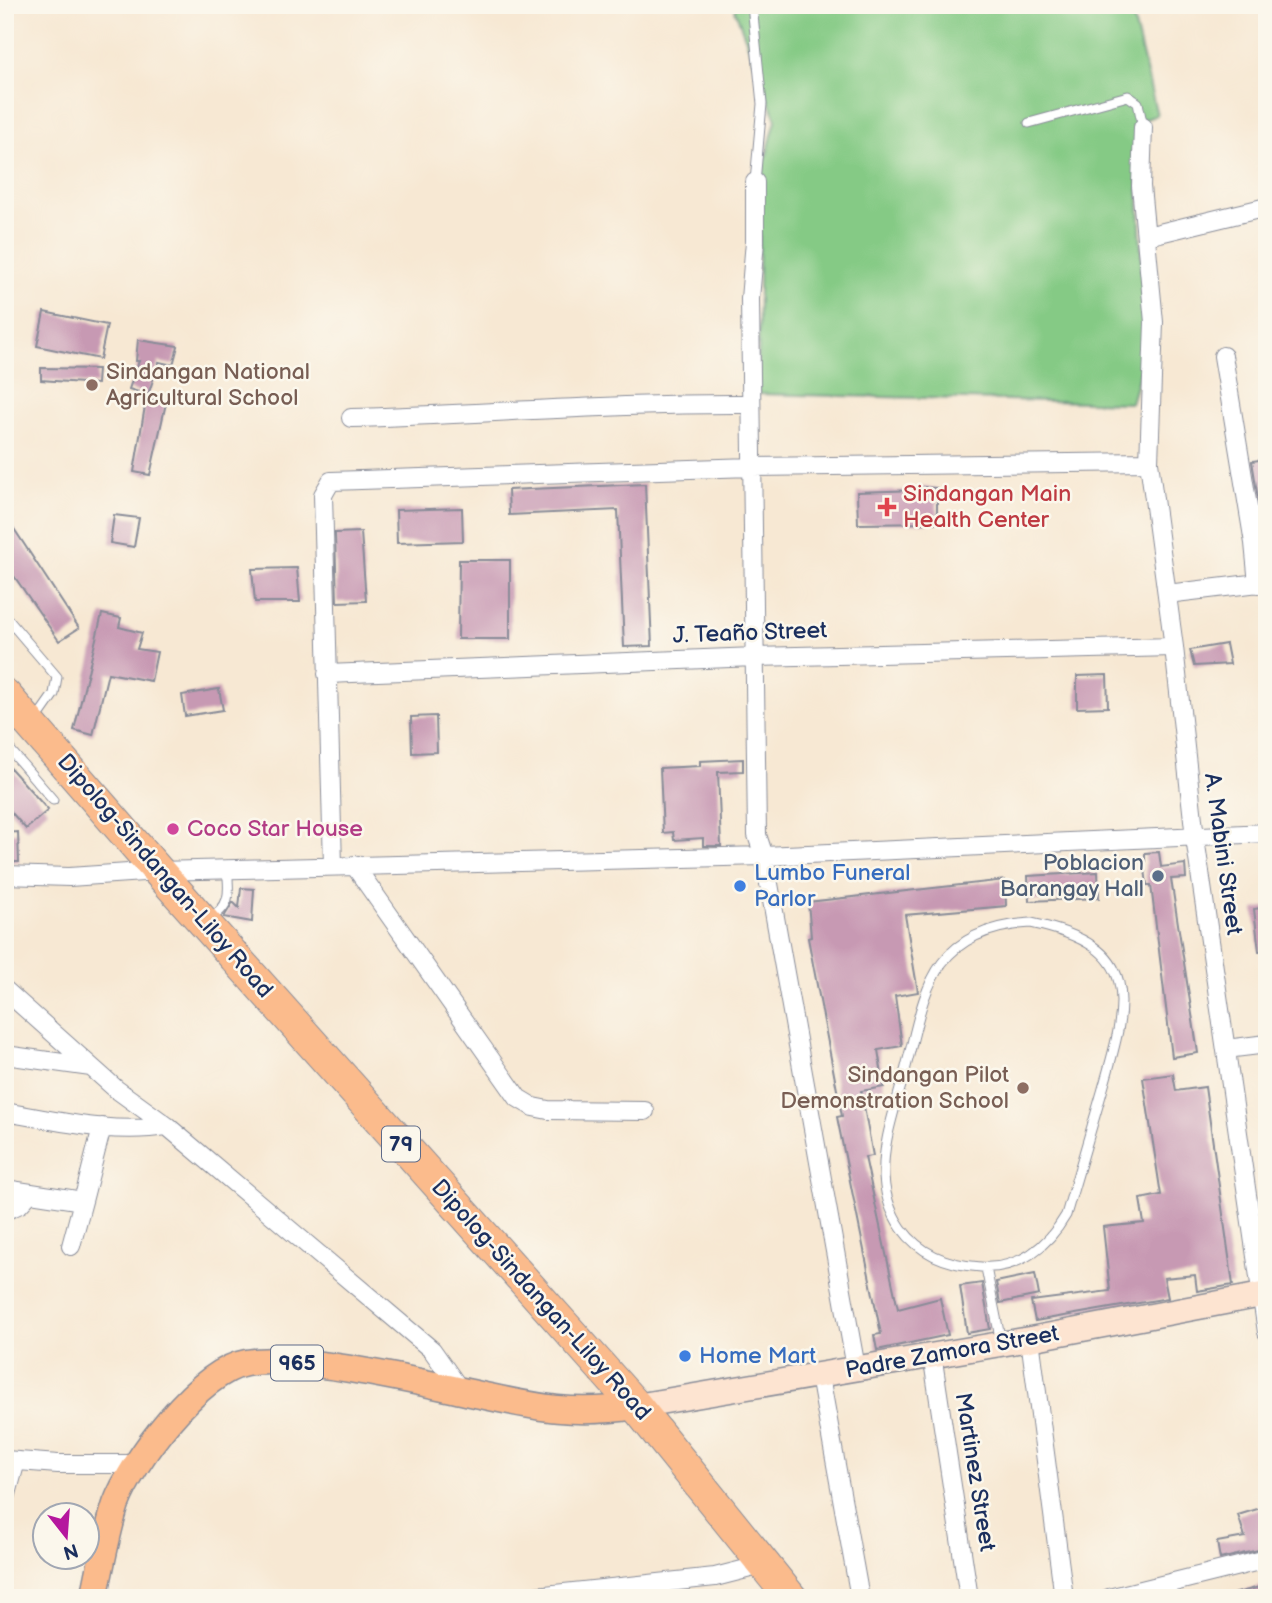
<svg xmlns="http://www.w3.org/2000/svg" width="1272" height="1603" font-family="'Balsamiq Sans',sans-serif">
  <rect width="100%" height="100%" fill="#fbf7ec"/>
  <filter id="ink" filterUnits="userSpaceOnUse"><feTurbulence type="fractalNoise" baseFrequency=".0143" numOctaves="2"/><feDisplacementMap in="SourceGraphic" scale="14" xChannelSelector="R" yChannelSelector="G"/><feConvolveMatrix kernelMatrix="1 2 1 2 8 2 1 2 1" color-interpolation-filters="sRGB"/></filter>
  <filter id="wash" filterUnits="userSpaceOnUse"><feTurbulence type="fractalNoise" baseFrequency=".00686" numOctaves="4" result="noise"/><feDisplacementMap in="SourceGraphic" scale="28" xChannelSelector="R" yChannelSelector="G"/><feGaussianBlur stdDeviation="1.57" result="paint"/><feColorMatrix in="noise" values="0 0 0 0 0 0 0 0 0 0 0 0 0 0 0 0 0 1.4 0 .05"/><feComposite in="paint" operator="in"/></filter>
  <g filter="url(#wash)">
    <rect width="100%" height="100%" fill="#f7e8d3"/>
    <path fill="#85ca85" stroke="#507c72" stroke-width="2" d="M733 5H1130L1157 115 1136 123 1145 354 1131 403 758 394 760 180 776 120Z"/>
    <g id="blocks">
      <path fill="#c799b3" d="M44 312 107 325 100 359 37 346Z
        M138 340 178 346 173 365 159 362 148 395 129 389 139 361H136Z
        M41 368 98 369 97 384 41 380Z
        M146 400 166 403 150 475 134 472Z
        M1267 459V504L1259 505 1252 461Z
        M645 484 652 646 624 647 618 510 509 515 508 490Z
        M919 487 937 488V523L858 524 857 492 919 490Z
        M462 508 463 541 397 543 396 510Z
        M5 515 79 628 59 641 5 563Z
        M114 515 139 518 134 547 110 543Z
        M361 532 366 601 337 602 335 533Z
        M459 560H510V639H458Z
        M297 568 300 602H255L252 569Z
        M102 614 121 618 119 627 142 633 137 649 157 652 151 681 108 673 93 735 74 730Z
        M1226 644 1230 664 1194 666 1190 650Z
        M1107 675 1108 707 1077 708V676Z
        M219 689 223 710 185 716 182 695Z
        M436 716 437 752 412 753 411 717Z
        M743 759V771L718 772 721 846H703V838L674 840 673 832 663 833 660 768 700 766V761Z
        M5 762 48 810 26 829 5 805Z
        M18 832 19 862H5V833Z
        M1159 852 1161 867 1185 864 1186 878 1171 879 1198 1053 1172 1057 1151 885H1147L1145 869V853Z
        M1098 872 1099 898 1029 901 1028 876Z
        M1005 880 1006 906 905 915 918 992 895 996 902 1046 878 1050 884 1087 861 1091 873 1156 865 1157 898 1309 940 1298 948 1335 877 1350 874 1335 881 1334 837 1117 842 1116 808 938 811 937 808 902Z
        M241 888 254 889 252 922 224 917 233 902 239 908Z
        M1267 907V951H1259L1254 909Z
        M1173 1074 1176 1091 1205 1087 1233 1285 1197 1291 1195 1275 1164 1278 1168 1298 1035 1321 1031 1301 1110 1291 1103 1227 1144 1223 1140 1199 1161 1195 1143 1078Z
        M1035 1274 1039 1295 1000 1303 996 1282Z
        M982 1283 990 1329 967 1333 960 1286Z
        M1267 1506V1548L1220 1559 1217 1542 1245 1537 1238 1515Z
        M1267 1585V1598H1234L1233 1594Z"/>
    </g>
  </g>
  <g filter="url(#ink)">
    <use href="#blocks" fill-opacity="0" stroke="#898c98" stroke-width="2"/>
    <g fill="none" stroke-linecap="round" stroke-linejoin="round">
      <g stroke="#898c98" stroke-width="11">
        <path id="lane" d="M752 5 762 104 755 182
          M1029 123 1128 96 1138 103 1143 127
          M5 616 57 677 54 694 35 721
          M5 744 53 800
          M207 919C231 909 230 892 227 869
          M1031 923C1145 947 1128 1002 1102 1092 1090 1133 1078 1174 1066 1215 1048 1246 1019 1270 981 1267 908 1263 873 1210 887 1139 892 1114 901 1088 907 1063 916 1030 922 990 942 963 963 935 998 925 1031 923Z
          M986 1268 1001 1342"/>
      </g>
      <g stroke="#898c98" stroke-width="20">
        <path id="street" d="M1143 127 1141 186 1154 322 1149 462 1174 647 1195 838 1267 1332
          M755 182V241L750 299 757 835 764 856 856 1368
          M1147 236 1267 207
          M1223 356 1254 543 1258 584
          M351 418C485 414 618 403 751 404
          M1167 594 1267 582
          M327 674 755 657 1174 647
          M354 865 518 1098 533 1107 548 1110 645 1111
          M333 866 323 495 331 481 751 467 1149 462
          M5 875 69 877 158 871 764 856 1267 833
          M5 990 116 1089 167 1126 432 1350 461 1391
          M1226 1049 1267 1044
          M5 1055 91 1067
          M5 1112C58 1121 114 1135 167 1126
          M5 1189 83 1201 102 1127
          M5 1211 20 1204 30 1193
          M71 1246 83 1201
          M1030 1339 1064 1598
          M932 1354 969 1598
          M820 1376 860 1598
          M5 1460 58 1464H137
          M5 1501 16 1461
          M517 1598 715 1577 766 1564
          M1109 1598 1267 1559"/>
      </g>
      <g stroke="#898c98" stroke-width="27">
        <path id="secondary" d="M636 1406 1030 1339 1267 1294"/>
      </g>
      <g stroke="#898c98" stroke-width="29">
        <path id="primary" d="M94 1598C101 1567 106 1534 116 1504 132 1461 199 1371 246 1363 295 1354 411 1380 462 1391 528 1405 568 1417 636 1406"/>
      </g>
      <g stroke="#898c98" stroke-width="34">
        <path id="highway" d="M5 695 158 871 636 1406 791 1598"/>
      </g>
      <use href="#lane" stroke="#fff" stroke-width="9"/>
      <use href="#street" stroke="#fff" stroke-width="18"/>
      <use href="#secondary" stroke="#fde4d1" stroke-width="24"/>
      <use href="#primary" stroke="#fbbb8c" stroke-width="26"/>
      <use href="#highway" stroke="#fbbb8c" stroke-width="32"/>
    </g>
  </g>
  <g fill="#8d6e63" stroke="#fbf7ec" stroke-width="2.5">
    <circle cx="92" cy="385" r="7"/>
    <circle cx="1023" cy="1088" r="7"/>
  </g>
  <path fill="#e0444e" stroke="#fbf7ec" stroke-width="2.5" d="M883.5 496.5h7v7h7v7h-7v7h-7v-7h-7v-7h7z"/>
  <circle fill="#d1479c" stroke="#fbf7ec" stroke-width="2.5" cx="173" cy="829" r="7"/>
  <circle fill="#5c6f8a" stroke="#fbf7ec" stroke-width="2.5" cx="1158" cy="876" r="7"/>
  <g fill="#3f7fe0" stroke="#fbf7ec" stroke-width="2.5">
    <circle cx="740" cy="886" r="7"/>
    <circle cx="685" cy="1356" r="7"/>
  </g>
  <g text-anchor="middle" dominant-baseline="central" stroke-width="5" stroke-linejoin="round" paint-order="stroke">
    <g fill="#fbf7ec" stroke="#5e6b89" stroke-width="2">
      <rect x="382" y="1126.5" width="38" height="35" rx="5"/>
      <rect x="271" y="1345.5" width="52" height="35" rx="5"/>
    </g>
    <g font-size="21" font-weight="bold" fill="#1b2f5e">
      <text x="401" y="1144">79</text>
      <text x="297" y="1363">965</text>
    </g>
    <g font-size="23" fill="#785e54" stroke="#fbf7ec" text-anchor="start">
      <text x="106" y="372">Sindangan National<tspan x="106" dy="26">Agricultural School</tspan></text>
      <text x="1009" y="1075" text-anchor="end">Sindangan Pilot<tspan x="1009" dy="26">Demonstration School</tspan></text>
    </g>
    <g font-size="23" fill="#be3a42" stroke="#fbf7ec" text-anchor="start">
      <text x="903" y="494">Sindangan Main<tspan x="903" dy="26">Health Center</tspan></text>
    </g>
    <g font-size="23" fill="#1b2f5e" stroke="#fbf7ec">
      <text transform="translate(750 633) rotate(-2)">J. Teaño Street</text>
      <text transform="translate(1223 854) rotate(82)">A. Mabini Street</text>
      <text transform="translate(165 876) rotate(49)">Dipolog-Sindangan-Liloy Road</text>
      <text transform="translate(541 1300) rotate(48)">Dipolog-Sindangan-Liloy Road</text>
      <text transform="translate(952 1352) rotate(-10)">Padre Zamora Street</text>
      <text transform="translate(975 1472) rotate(81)">Martinez Street</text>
    </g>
    <g font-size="23" fill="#b23c85" stroke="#fbf7ec" text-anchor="start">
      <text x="187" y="829">Coco Star House</text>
    </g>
    <g font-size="23" fill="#4e5e75" stroke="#fbf7ec" text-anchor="end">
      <text x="1144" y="863">Poblacion<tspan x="1144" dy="26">Barangay Hall</tspan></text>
    </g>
    <g font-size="23" fill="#366cbe" stroke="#fbf7ec" text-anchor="start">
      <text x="754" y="873">Lumbo Funeral<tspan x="754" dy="26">Parlor</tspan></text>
      <text x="699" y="1356">Home Mart</text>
    </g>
  </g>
  <rect width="1272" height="1603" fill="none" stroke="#fbf7ec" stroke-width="28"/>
  <g transform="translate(66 1536) rotate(163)"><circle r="33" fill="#fbf7ec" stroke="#a1a7b3" stroke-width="2"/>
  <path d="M0-5L12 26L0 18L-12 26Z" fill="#b5179e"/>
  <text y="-10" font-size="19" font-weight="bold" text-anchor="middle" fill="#1b2f5e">N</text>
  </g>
</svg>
